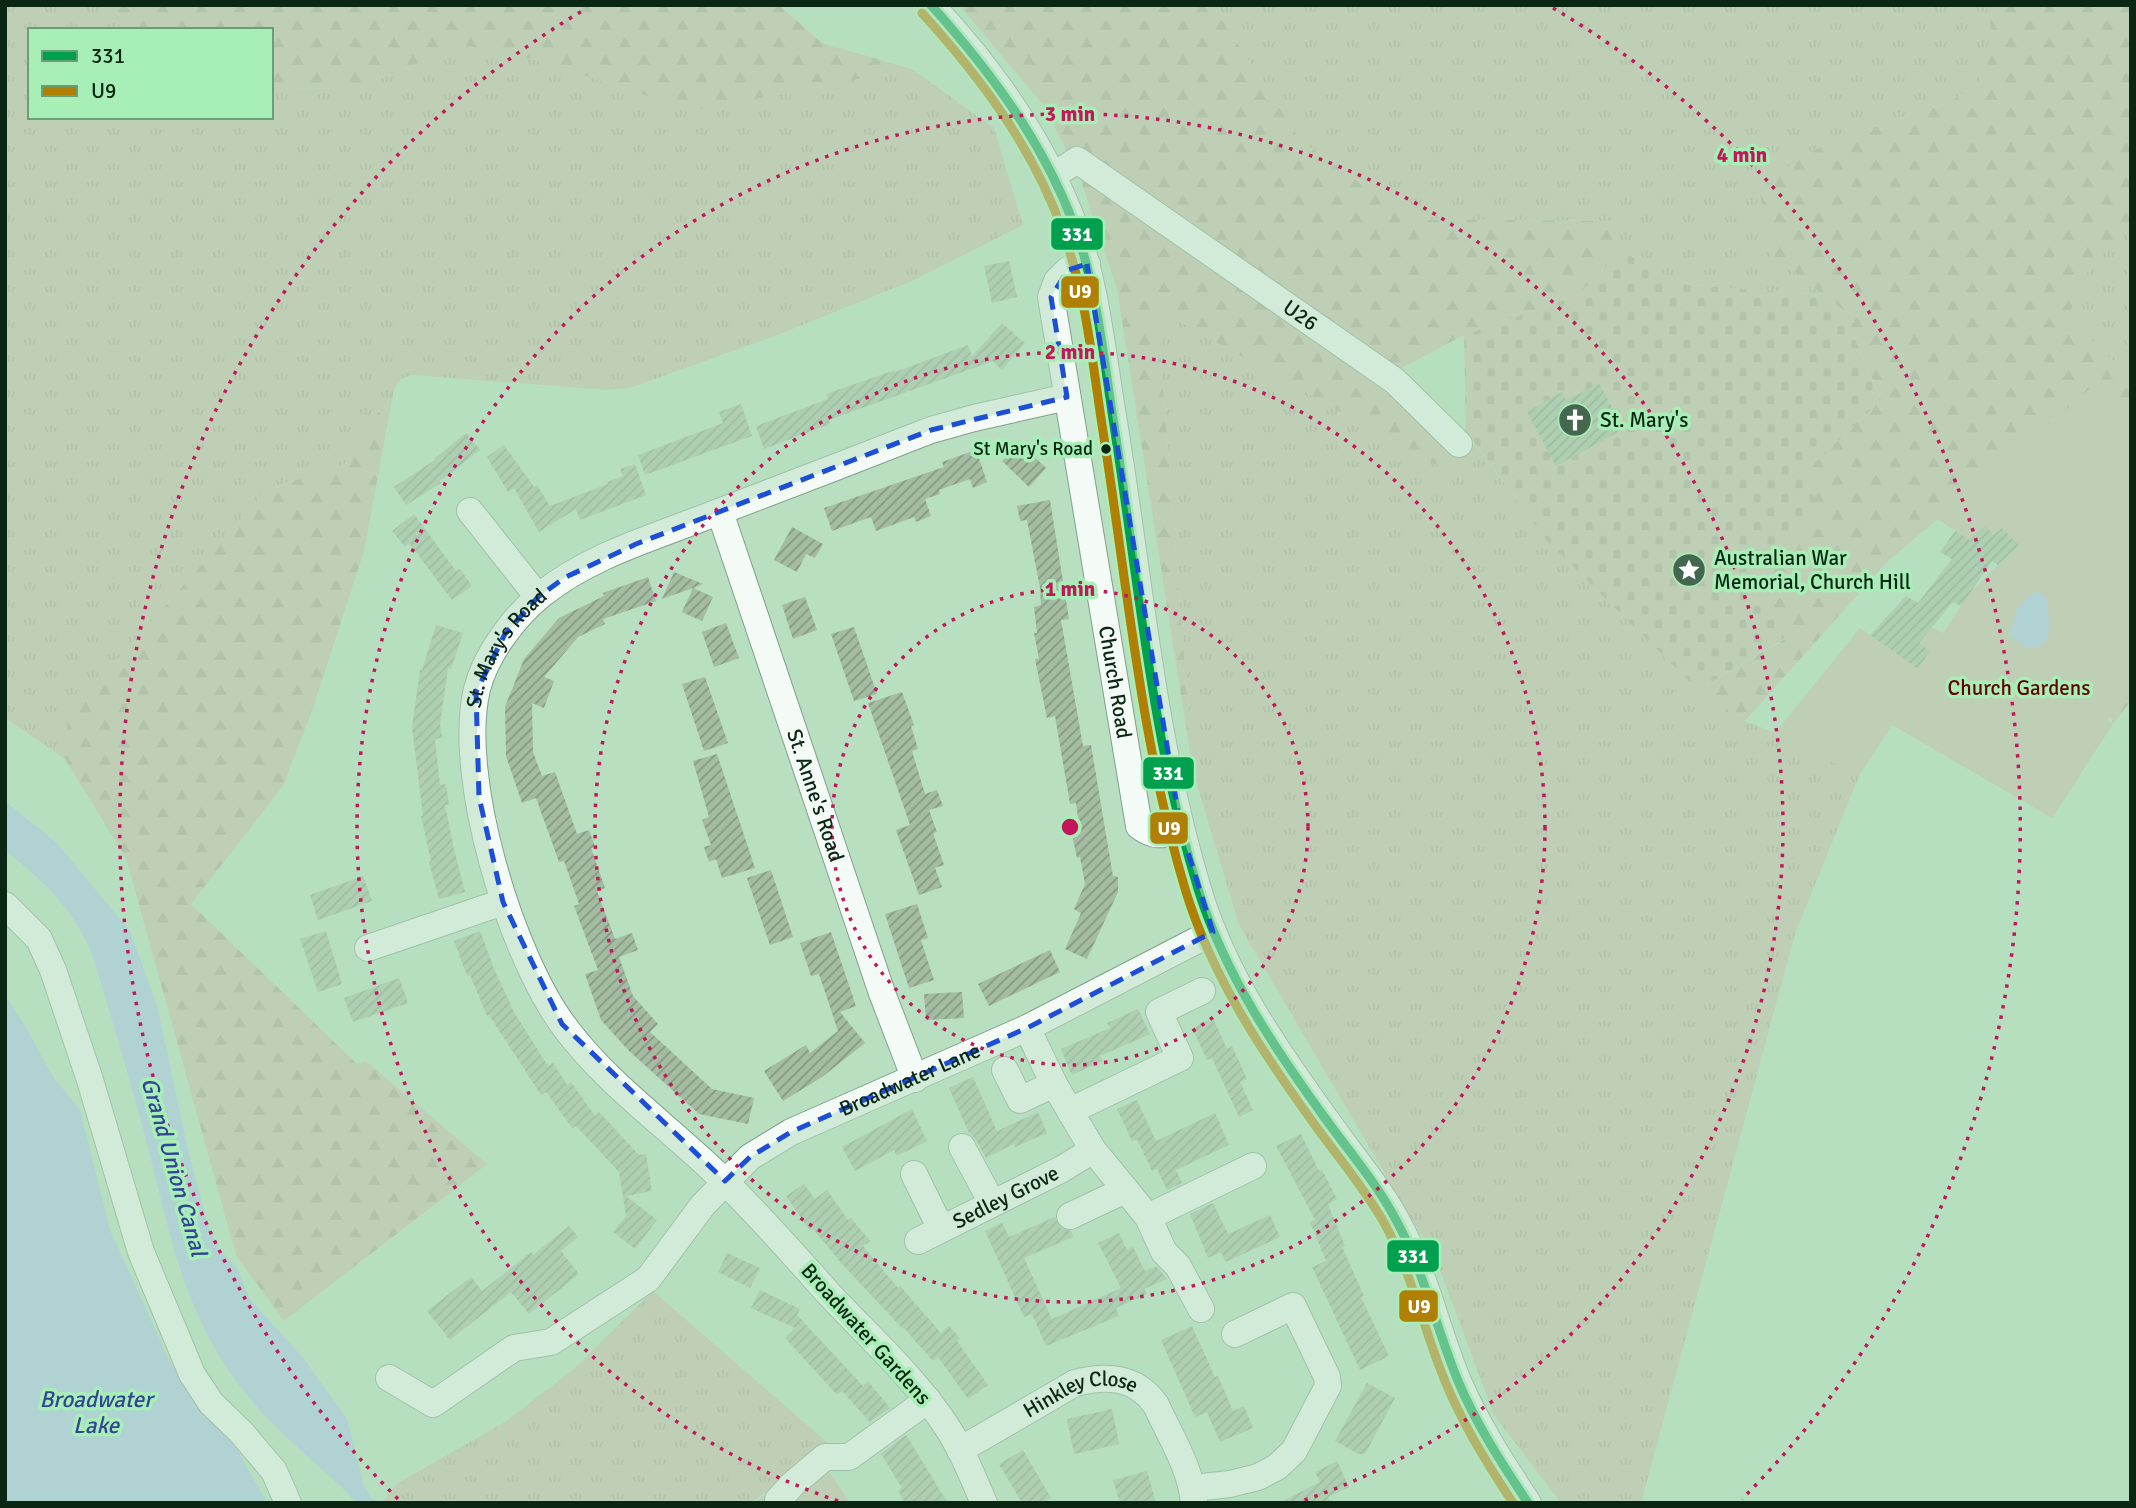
<svg xmlns="http://www.w3.org/2000/svg" width="2136" height="1508" font-family="Signika,sans-serif">
  <defs>
    <pattern id="grass-tufts" width="24" height="20" patternUnits="userSpaceOnUse" patternTransform="scale(1.75)"><rect width="24" height="20" fill="#cabca9"/><path d="M3 7l-1-3M5 7V3M7 7l1-3M15 17l-1-3M17 17v-4M19 17l1-3" fill="none" stroke="#aca290"/></pattern>
    <pattern id="forest-firs" width="22" height="20" patternUnits="userSpaceOnUse" patternTransform="scale(1.75)"><rect width="22" height="20" fill="#cabca9"/><path d="M5 1l3.5 6h-7zM16 11l3.5 6h-7z" fill="#aca290"/></pattern>
    <pattern id="cemetery-stones" width="16" height="16" patternUnits="userSpaceOnUse" patternTransform="scale(1.75)"><rect width="16" height="16" fill="#cabca9"/><path d="M2 7V4a2 2 0 0 1 4 0v3zM10 15v-3a2 2 0 0 1 4 0v3z" fill="#aca290"/></pattern>
    <pattern id="building-hatch" width="6" height="6" patternUnits="userSpaceOnUse" patternTransform="scale(1.75)"><rect width="6" height="6" fill="#a4bca1"/><path d="M-1 1l2-2M0 6l6-6M5 7l2-2" fill="none" stroke="#849982"/></pattern>
  </defs>
  <rect width="100%" height="100%" fill="#b7dfc0"/>
  <path fill="url(#grass-tufts)" d="M5 5H107L123 30H30V117H271V88L356 89 462 45 540 61 693 111 912 69 994 128 1023 225 914 280 777 335 630 388 608 390 412 375 401 379 344 465 268 489 68 716 65 759 5 718Z
    M1213 5H1987L1994 50 1977 85 1947 103 1836 139 1794 161 1770 254 1824 295 1680 284 1622 251 1612 221 1410 219 1300 140Z
    M2131 220V377L2069 320 2077 285Z
    M1157 308 1441 468 1475 444 1547 541 1698 690 1745 721 1775 733 1859 776 1795 934 1641 1503H1561L1494 1415 1437 1262 1239 925 1193 771Z
    M653 1291 829 1444 751 1503 382 1502 398 1483 505 1422 575 1368Z"/>
  <path fill="url(#forest-firs)" d="M107 5H779L822 43 912 69 693 111 540 61 462 45 356 89 271 88V30H123Z
    M959 5H1213L1300 140 1410 219 1612 221 1622 251 1578 295 1464 335 1398 370 1458 456 1441 468 1157 309 1193 771 1117 289 1079 175 1044 106Z
    M1987 5H2131V220L2077 285 2069 320 2131 377V701L2113 724 2085 656 2089 390 1886 563 1745 721 1698 690 1785 639 1746 564 1823 514 1801 476 1881 399 1842 309 1770 254 1760 193 1794 161 1836 139 1947 103 1977 85 1994 50Z
    M394 389 364 551 313 708 283 786 191 904 357 1064 366 1061 487 1164 284 1321 236 1255 126 858 65 759 68 716 268 489 344 465Z"/>
  <path fill="url(#cemetery-stones)" d="M1622 251 1680 284 1824 295 1842 309 1881 400 1801 476 1824 514 1746 564 1785 638 1698 690 1547 541 1466 431 1464 335 1578 295Z"/>
  <path fill="#cabca9" d="M2089 390 2131 416V686L2108 720 2113 724 2052 818 1892 725 1859 776 1775 733 1860 628 1919 668 1930 651 1900 629 1932 627 1943 633 1971 591 2019 545 2002 528 1994 535 1985 526 1970 540 1937 519Z
    M819 1456 850 1503H754Z"/>
  <path fill="#a8c4eb" d="M2036 592 2045 596C2049 608 2052 633 2044 644 2034 649 2020 650 2015 637L2010 638 2008 632 2015 622 2013 620C2016 608 2025 596 2036 592Z
    M5 801 57 843 130 931 157 1005 188 1150 208 1225 218 1248 237 1268 250 1299 304 1359 347 1419 363 1483 371 1498 384 1503H355L349 1494C314 1461 273 1429 243 1390 182 1312 170 1232 146 1140 129 1077 111 1014 91 951 71 906 43 881 5 850Z
    M5 995 25 1026 52 1075 80 1110 110 1230 169 1360 227 1431 267 1503H5Z"/>
  <path fill="url(#building-hatch)" d="M1009 261 1017 297 992 303 984 266Z
    M1002 323 1025 343 1002 370 993 361 829 420 830 424 764 449 756 426 828 399 826 394 895 370V372L968 345 972 356Z
    M1599 383 1624 429 1556 466 1527 412 1562 392 1566 401Z
    M741 404 752 436 645 475 638 455 723 423 719 412Z
    M466 433 480 450 440 481 441 483 406 505 394 487 435 460 434 459Z
    M1020 443 1046 468 1029 487 1002 461Z
    M504 445 534 487 537 485 550 506 608 484 607 482 623 476 620 469 635 464 646 495 580 520 576 509 539 532 514 488 508 492 487 457Z
    M976 450 987 482 973 488 970 479 939 490 940 494 925 499 931 516 916 522 914 517 876 531 871 517 832 531 824 508 944 467 942 462Z
    M1050 500 1069 619 1061 620 1083 746 1091 745 1113 876 1118 877V892L1087 959 1065 949 1081 913 1074 909 1085 884 1080 857 1077 858 1072 835 1080 833 1076 803 1070 804 1055 716 1047 718 1035 659H1039L1034 633H1037L1034 607 1041 605 1040 588 1027 520 1020 521 1017 506Z
    M414 514 456 571 460 569 472 586 452 600 409 543 405 547 392 531Z
    M1985 526 1994 535 2002 528 2019 545 1998 565 1992 561 1961 606 1953 602 1919 643 1930 651 1918 669 1870 635 1906 596 1918 603 1952 559 1940 552 1955 531 1970 540Z
    M792 527 823 544 815 558 806 554 797 572 774 560Z
    M674 572 703 584 693 588 713 597 702 621 682 612 693 588 662 599Z
    M648 577 656 601 603 619 605 624 578 637 544 677 554 681 544 708 532 703 533 752 542 776 555 772 577 834 589 830 595 847 591 848 605 888 597 891 615 939 632 933 638 950 619 957 633 996 658 1024 650 1032 712 1089 754 1098 748 1124 699 1114 629 1051 601 1020 585 974 598 970 574 906 579 904 564 861 559 862 536 798 522 803 506 756 505 707 524 659 559 618 604 596 603 593Z
    M805 597 817 630 793 639 782 605Z
    M726 623 739 658 714 667 702 632Z
    M436 625 463 633 451 669 448 668 440 724 442 738 435 739 440 785 446 784 449 805H445L454 849 465 892 439 899 429 862 431 861 421 816H423L412 727 420 670H422Z
    M854 627 877 694 854 701 831 634Z
    M705 677 728 743 704 751 682 684Z
    M902 692 914 725 911 726 918 749 912 751 925 794 937 790 943 806 929 810 937 832 933 833 944 865 935 868 942 887 919 895 896 830 910 825 868 703Z
    M717 754 755 868 722 878 716 859 709 862 704 847 711 845 702 820 709 817 693 761Z
    M771 870 793 937 770 945 747 878Z
    M363 876 372 901 318 920 310 895Z
    M917 904 928 938 921 940 934 980 909 988 885 914Z
    M326 931 342 984 318 992 300 939Z
    M480 931 495 971 514 1012 548 1066 553 1063 567 1085 571 1082 595 1116 599 1112 639 1155 646 1154 652 1191 626 1196 657 1220 635 1249 613 1232 626 1216 619 1172 576 1126 572 1128 546 1092 541 1095 489 1015 487 1016 470 975 467 976 454 941Z
    M831 932 856 1006 840 1012 865 1043 822 1077 783 1101 764 1071 806 1045 810 1053 838 1031 819 974 811 976 800 943Z
    M1050 950 1060 972 989 1006 978 984Z
    M399 978 408 1003 353 1022 344 998Z
    M962 992 964 1018 926 1020 924 994Z
    M1138 1009 1150 1034 1100 1056 1102 1061 1072 1075 1061 1049 1110 1028 1107 1023Z
    M1213 1018 1227 1049 1232 1046 1247 1079 1240 1082 1253 1110 1239 1117 1212 1058 1207 1060 1192 1028Z
    M973 1077 997 1131 1038 1112 1047 1133 1015 1147 1014 1144 986 1158 976 1140 968 1131 949 1088Z
    M1137 1100 1156 1141 1215 1113 1229 1145 1176 1170 1182 1183 1167 1190 1157 1169 1152 1171 1137 1139 1132 1141 1117 1109Z
    M912 1109 927 1141 897 1156 894 1150 855 1171 842 1147Z
    M1301 1134 1319 1171 1322 1170 1337 1199 1328 1204 1345 1246 1342 1247 1364 1296 1361 1297 1389 1356 1360 1370 1312 1267 1326 1261 1310 1222 1315 1220 1276 1146Z
    M804 1184 815 1199 827 1190 848 1220 851 1218 870 1241 863 1246 898 1288 900 1286 941 1333 949 1326 960 1338 957 1341 988 1385 968 1399 938 1357 933 1361 904 1328 903 1329 842 1264 813 1229 810 1231 786 1196Z
    M1213 1203 1228 1234 1270 1215 1280 1237 1226 1262 1221 1252 1208 1258 1190 1214Z
    M1055 1217 1061 1228 1071 1231 1073 1237 1024 1258 1052 1319 1121 1288 1098 1243 1119 1233 1127 1250 1133 1247 1145 1271 1156 1266 1167 1279 1144 1289 1147 1294 1116 1308 1119 1316 1046 1346 1032 1314 1024 1317 985 1231 1002 1223 1009 1237Z
    M569 1226 578 1237 561 1251 579 1274 529 1314 511 1292 450 1340 427 1311 471 1277 482 1291 531 1252 533 1255Z
    M727 1253 760 1268 750 1288 718 1272Z
    M760 1290 800 1309 797 1315 863 1386 868 1381 890 1408 870 1422 842 1391 837 1395 785 1338 795 1328 751 1308Z
    M1192 1326 1215 1377 1218 1376 1233 1411 1244 1406 1253 1428 1220 1442 1207 1412 1195 1417 1161 1340Z
    M1367 1383 1395 1398 1365 1454H1358L1335 1441Z
    M1112 1409 1119 1444 1074 1454 1067 1419Z
    M906 1435 948 1503H905L898 1491 902 1488 881 1454Z
    M1023 1450 1051 1498 1042 1503H1022L999 1464Z
    M1337 1461 1349 1487 1328 1497 1331 1503H1279L1320 1482 1315 1472Z
    M1147 1471 1156 1503H1120L1113 1480Z"/>
  <g fill="none" stroke-linecap="round" stroke-linejoin="round">
    <g stroke="#82a18a" stroke-width="28">
      <g id="minor">
        <path d="M931 5C991 69 1043 142 1074 225 1096 284 1102 349 1112 410 1139 570 1151 734 1198 889 1224 978 1281 1058 1335 1132 1357 1163 1383 1193 1400 1227 1426 1276 1437 1331 1458 1381 1477 1425 1502 1464 1528 1503"/>
        <path id="s1" d="M1053 176 1077 160 1395 381 1459 444"/>
        <path id="s2" d="M1087 264 1068 270 1057 281 1051 297 1139 826C1155 838 1163 835 1181 830"/>
        <path d="M470 511 538 597"/>
        <path id="s3" d="M720 512 882 993 915 1079"/>
        <path d="M5 905 39 939 53 970 90 1080 141 1252 192 1374 211 1403 241 1432 274 1471 288 1503"/>
        <path d="M368 948 503 902"/>
        <path d="M1027 1028 1054 1084 1093 1150 1148 1217 1164 1252 1178 1266 1201 1309"/>
        <path d="M1005 1070 1020 1100 1054 1084"/>
        <path d="M1070 1111 1180 1058 1159 1012 1202 991"/>
        <path d="M962 1147 992 1203"/>
        <path d="M914 1174 941 1229"/>
        <path d="M1070 1216 1125 1190"/>
        <path d="M1148 1217 1253 1166"/>
        <path id="s4" d="M918 1241 1062 1169 1093 1150"/>
        <path id="s5" d="M389 1378 433 1404 514 1348 551 1342 648 1279 703 1205 750 1157 791 1132 1027 1028 1213 932"/>
        <path id="s6" d="M960 1450 1075 1383C1106 1375 1136 1376 1156 1405 1170 1436 1191 1468 1194 1503"/>
        <path d="M1193 1488 1230 1484 1258 1477 1277 1467 1294 1451 1328 1386 1327 1377 1293 1306 1235 1334"/>
        <path d="M778 1500 794 1483 825 1457H849L928 1400"/>
        <path id="s7" d="M984 1503C973 1477 962 1450 947 1427 915 1378 869 1337 829 1294 795 1256 761 1217 724 1181 672 1129 608 1086 564 1026 511 955 456 776 477 689 486 654 514 617 541 595 589 556 652 538 708 516 782 488 857 459 931 430L974 418 1067 397"/>
      </g>
    </g>
    <use href="#minor" stroke="#f4faf6" stroke-width="26"/>
    <g stroke="#a7efb6" stroke-width="14">
      <path id="bus-1" d="M931 5C990 71 1043 142 1074 225 1097 287 1103 354 1113 419 1138 576 1151 737 1198 889 1225 976 1277 1052 1330 1125 1353 1156 1378 1186 1396 1220 1424 1271 1436 1328 1458 1381 1476 1424 1502 1464 1528 1503"/>
    </g>
    <g stroke="#a7efb6" stroke-width="14">
      <path id="bus-2" d="M922 13C981 78 1034 149 1063 232 1086 294 1092 360 1102 425 1127 581 1140 740 1186 892 1213 979 1264 1055 1317 1128 1339 1158 1364 1188 1383 1221 1409 1267 1421 1318 1439 1366 1457 1415 1484 1459 1513 1503"/>
    </g>
    <use href="#bus-1" stroke="#00a04e" stroke-width="9"/>
    <use href="#bus-2" stroke="#b08005" stroke-width="9"/>
  </g>
  <path d="M0 0H2136V1508H0ZM1087 264 1181 830 1213 932 1027 1028 791 1132 750 1157 725 1181 562 1024 503 902 479 797 476 692 505 634 538 597 564 578 636 544 931 430 1067 397 1051 297 1068 270Z" fill="#b7dfc0" fill-opacity=".55" fill-rule="evenodd"/>
  <path fill="none" stroke="#1d4ed8" stroke-width="5" stroke-dasharray="14 9" stroke-linejoin="round" d="M1087 264 1181 830 1213 932 1027 1028 791 1132 750 1157 725 1181 562 1024 503 902 479 797 476 692 505 634 538 597 564 578 636 544 931 430 1067 397 1051 297 1068 270Z"/>
  <g fill="none" stroke="#c2185b" stroke-width="3.5" stroke-dasharray="3.5 7">
    <circle cx="1070" cy="827" r="238"/>
    <circle cx="1070" cy="827" r="475"/>
    <path d="M838 1501A713 713 0 1 1 1302 1501"/>
    <path d="M398 1499A951 951 0 0 1 587 8M1553 8A951 951 0 0 1 1742 1499"/>
  </g>
  <defs>
    <g id="church-disc" transform="scale(1.75)"><circle r="9.5" fill="#46674f" stroke="#a7efb6"/><path d="M-1.2-6h2.4v3.5h3.3v2.4h-3.3V6h-2.4V-.1h-3.3v-2.4h3.3Z" fill="#fff"/></g>
    <g id="sight-disc" transform="scale(1.75)"><circle r="9.5" fill="#46674f" stroke="#a7efb6"/><path d="M0-6L1.8-2.2L6-1.7L2.9 1.2L3.7 5.4L0 3.3L-3.7 5.4L-2.9 1.2L-6-1.7L-1.8-2.2Z" fill="#fff"/></g>
  </defs>
  <g fill-rule="evenodd">
    <use href="#church-disc" x="1575" y="420"/>
    <use href="#sight-disc" x="1689" y="570"/>
  </g>
  <circle fill="#092712" stroke="#a7efb6" stroke-width="2.5" cx="1106" cy="449" r="6"/>
  <g text-anchor="middle" dominant-baseline="central" stroke-width="7" stroke-linejoin="round" paint-order="stroke">
    <g font-size="19" fill="#092712" stroke="#a7efb6" text-anchor="end">
      <text x="1093" y="449">St Mary's Road</text>
    </g>
    <g font-size="21" fill="#092712" stroke="#a7efb6">
      <text stroke="none"><textPath href="#s1" startOffset="301">U26</textPath></text>
      <text stroke="none"><textPath href="#s7" startOffset="1045">St. Mary's Road</textPath></text>
      <text stroke="none"><textPath href="#s2" startOffset="443">Church Road</textPath></text>
      <text stroke="none"><textPath href="#s3" startOffset="299">St. Anne's Road</textPath></text>
      <text stroke="none"><textPath href="#s5" startOffset="640">Broadwater Lane</textPath></text>
      <text stroke="none"><textPath href="#s4" startOffset="98">Sedley Grove</textPath></text>
      <text transform="translate(866 1334) rotate(48)">Broadwater Gardens</text>
      <text stroke="none"><textPath href="#s6" startOffset="136">Hinkley Close</textPath></text>
    </g>
    <g font-size="21" fill="#092712" stroke="#a7efb6" text-anchor="start">
      <text x="1600" y="420">St. Mary's</text>
      <text x="1714" y="558">Australian War<tspan x="1714" dy="24">Memorial, Church Hill</tspan></text>
    </g>
    <g font-size="21" fill="#670000" stroke="#a7efb6">
      <text x="2019" y="688">Church Gardens</text>
    </g>
    <g font-size="23" font-style="italic" fill="#334495" stroke="#a7efb6">
      <text transform="translate(174 1167) rotate(74)">Grand Union Canal</text>
      <text x="96" y="1399">Broadwater<tspan x="96" dy="26">Lake</tspan></text>
    </g>
  </g>
  <circle cx="1070" cy="827" r="10" fill="#c2185b" stroke="#a7efb6" stroke-width="3.5"/>
  <g font-size="21" text-anchor="middle" font-weight="bold" fill="#c2185b" stroke="#a7efb6" stroke-width="7" stroke-linejoin="round" paint-order="stroke">
    <text x="1070" y="121">3 min</text>
    <text x="1742" y="162">4 min</text>
    <text x="1070" y="359">2 min</text>
    <text x="1070" y="596">1 min</text>
  </g>
  <g stroke="#a7efb6" stroke-width="2.5">
    <rect x="1050" y="217" width="54" height="34" rx="7" fill="#00a04e"/>
    <rect x="1060" y="275" width="40" height="34" rx="7" fill="#b08005"/>
    <rect x="1142" y="756" width="53" height="34" rx="7" fill="#00a04e"/>
    <rect x="1149" y="811" width="40" height="34" rx="7" fill="#b08005"/>
    <rect x="1386" y="1239" width="54" height="34" rx="7" fill="#00a04e"/>
    <rect x="1398" y="1289" width="41" height="34" rx="7" fill="#b08005"/>
  </g>
  <g font-size="19" text-anchor="middle" font-weight="bold" fill="#fff">
    <text x="1077" y="241">331</text>
    <text x="1080" y="298">U9</text>
    <text x="1168" y="780">331</text>
    <text x="1169" y="835">U9</text>
    <text x="1413" y="1263">331</text>
    <text x="1419" y="1313">U9</text>
  </g>
  <rect width="2136" height="1508" fill="none" stroke="#092712" stroke-width="14"/>
  <rect x="28" y="28" width="245" height="91" fill="#a7efb6" stroke="#689f74" stroke-width="2"/>
  <rect x="42" y="51" width="35" height="10" fill="#00a04e" stroke="#689f74" stroke-width="2"/>
  <text x="91" y="63" font-size="21" fill="#092712">331</text>
  <rect x="42" y="86" width="35" height="10" fill="#b08005" stroke="#689f74" stroke-width="2"/>
  <text x="91" y="98" font-size="21" fill="#092712">U9</text>
</svg>
